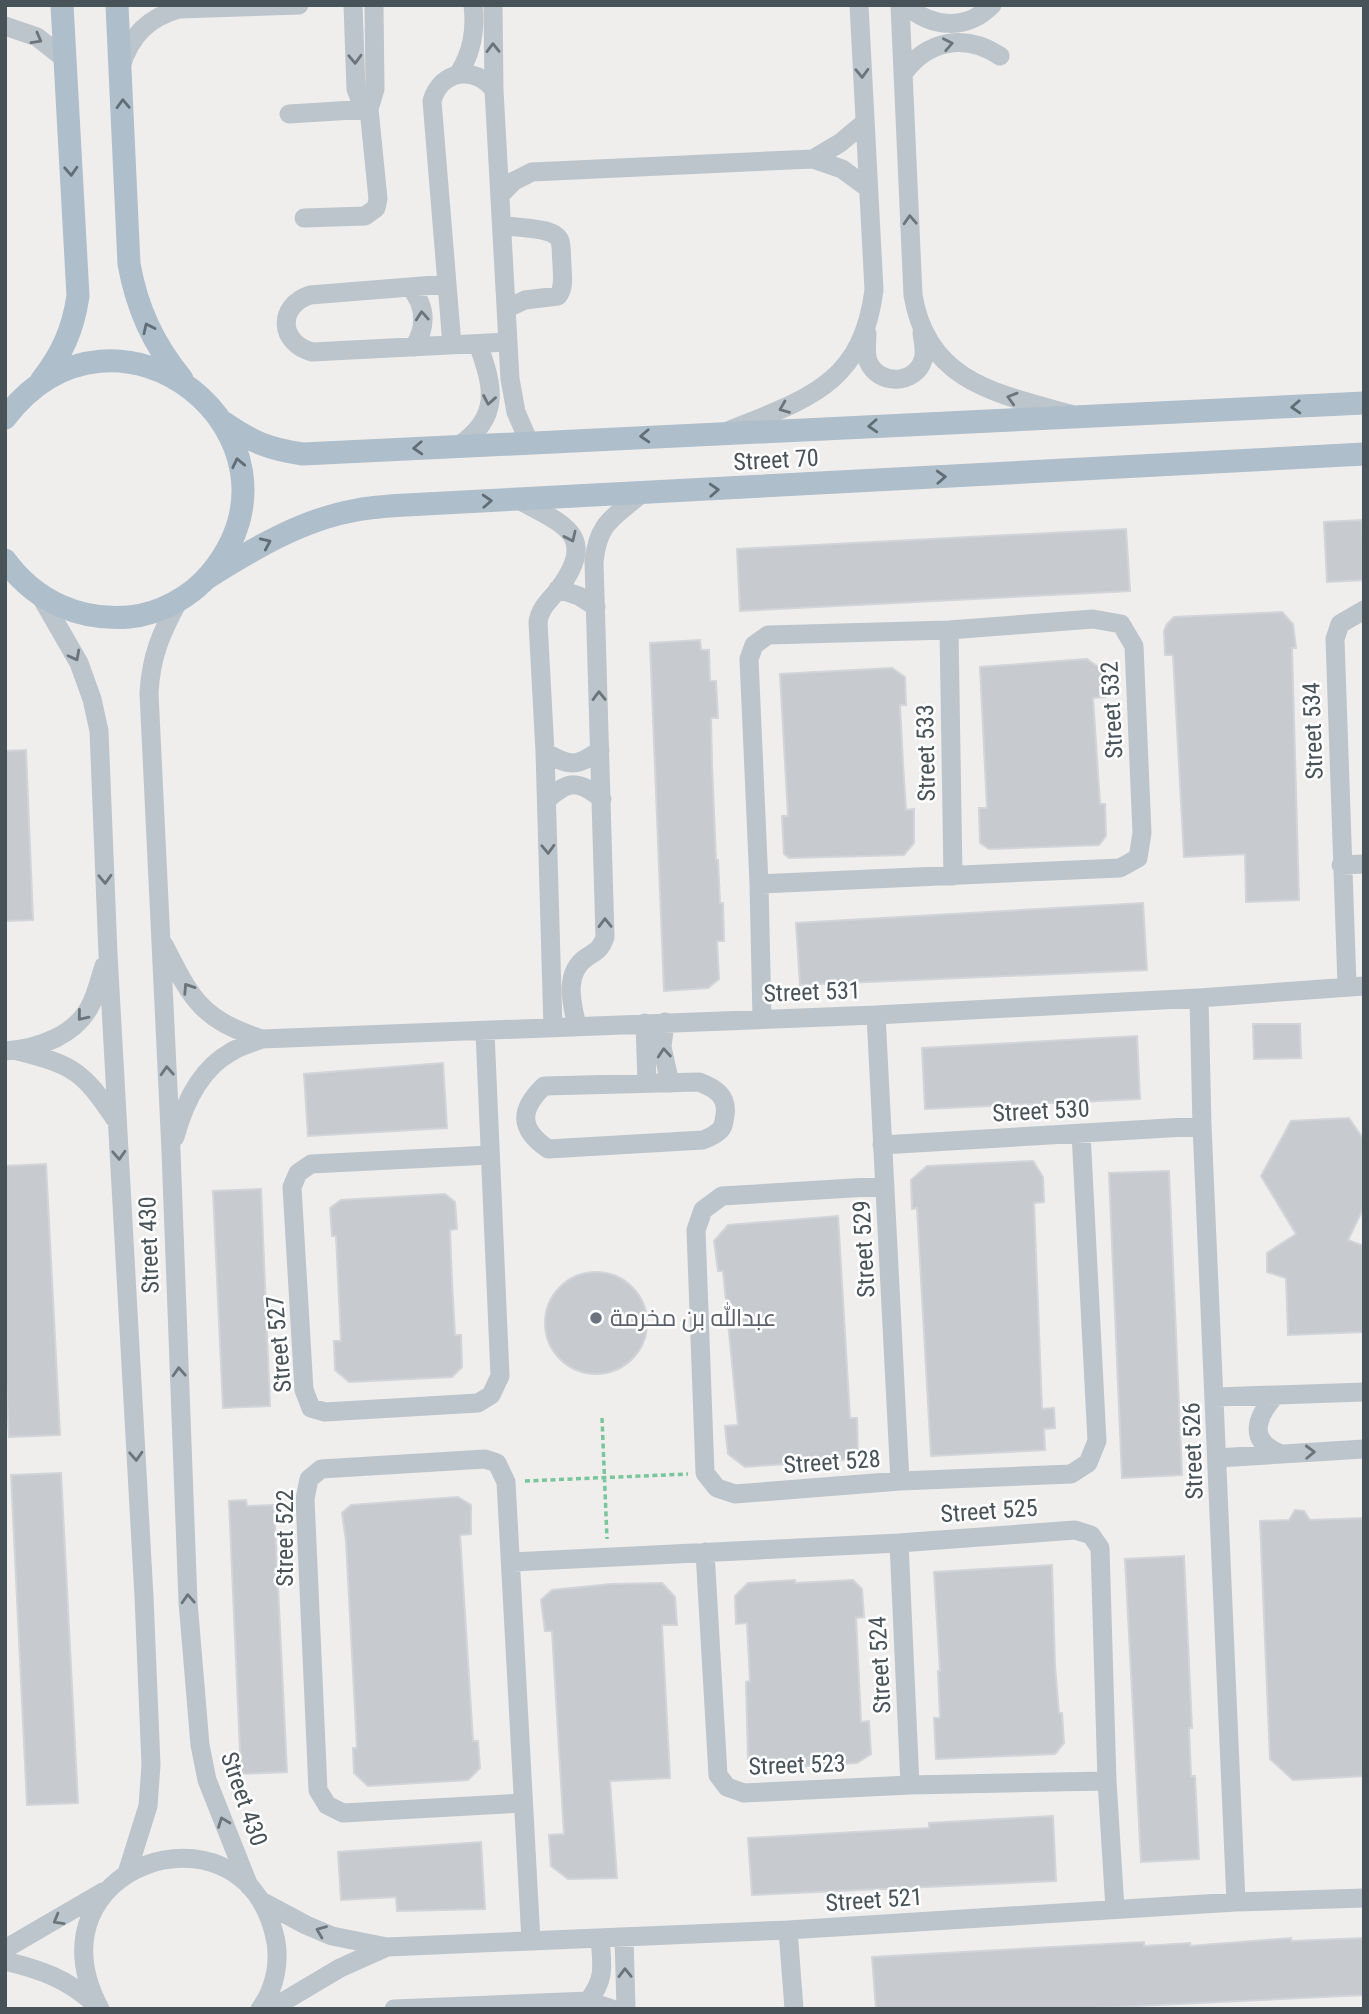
<svg xmlns="http://www.w3.org/2000/svg" width="1369" height="2014" font-family="'Roboto Condensed',Cairo,sans-serif">
  <rect width="100%" height="100%" fill="#f0eded"/>
  <path fill="#c7cbcf" stroke="#d1d4d8" stroke-width="2" d="M1362 520 1364 580 1327 582 1324 522Z
    M1126 529 1130 591 740 611 737 549Z
    M1282 612 1293 624 1296 648H1292L1299 900 1246 902 1245 854 1184 857 1173 655H1165L1164 631 1167 624 1174 617Z
    M700 640 701 650H709L710 681H716L718 718H711L712 764 716 860H718L720 903H723L724 941H717L719 979 708 988 664 991 650 643Z
    M1087 659 1104 671 1105 697 1093 698 1100 804H1105L1106 836 1099 845 989 849 980 843 979 808H987L980 667Z
    M892 668 905 677 906 705H900L903 764 906 810 914 809V843L904 855 789 858 784 854 782 816H788L780 674Z
    M26 750 33 920 5 921V751Z
    M1143 903 1147 970 800 985 796 923Z
    M1253 1024H1300L1301 1058 1254 1059Z
    M1137 1036 1140 1099 925 1109 922 1048Z
    M443 1063 447 1128 308 1136 304 1074Z
    M1349 1118 1364 1140V1207L1348 1240 1364 1246V1332L1288 1335 1286 1278 1267 1272V1253L1296 1234 1261 1176 1291 1121Z
    M1033 1161 1043 1177 1044 1202 1034 1203 1042 1409 1054 1408 1055 1428 1044 1429 1045 1450 931 1456 917 1208 912 1209 911 1180 927 1166Z
    M46 1164 60 1435 9 1437 5 1361V1166Z
    M1169 1171 1182 1475 1122 1478 1109 1173Z
    M261 1189 270 1406 223 1408 213 1191Z
    M445 1194 455 1202 457 1229 450 1230 452 1282 455 1335H461L462 1367 452 1377 349 1382 335 1370 334 1341H341L336 1236H332L330 1208 341 1200Z
    M838 1216 850 1418H857L858 1455 854 1459 745 1467 728 1454 725 1426 738 1425 723 1271H718L714 1241 728 1225Z
    M545 1323a51 51 0 1 1 102 0a51 51 0 1 1-102 0Z
    M61 1473 78 1803 27 1805 11 1475Z
    M458 1497 471 1505V1534L460 1535 473 1741H478L480 1768 468 1780 368 1786 354 1773 353 1748H357L346 1541 342 1513 351 1505Z
    M246 1500 247 1506 274 1505 287 1772 241 1774 229 1501Z
    M1295 1510 1304 1511 1310 1520 1364 1518V1776L1293 1780 1270 1759 1260 1521 1289 1520Z
    M1184 1556 1192 1728H1189L1191 1776H1195L1199 1859 1141 1862 1125 1559Z
    M1052 1565 1055 1666 1059 1713H1062L1064 1743 1055 1754 936 1759 934 1718H940L938 1671H940L934 1572Z
    M795 1580V1583L853 1580 862 1589 864 1617 856 1618 861 1722 869 1721 871 1754 857 1763 759 1769 748 1759 746 1682 750 1681 747 1623 736 1624 735 1596 748 1583Z
    M662 1583 675 1597 677 1625H662L670 1778 610 1781 617 1878 568 1879 551 1866 549 1835 564 1834 552 1631H545L541 1600 552 1590 611 1584Z
    M1053 1816 1056 1881 752 1895 748 1838 929 1828V1823Z
    M481 1842 485 1909 397 1911 396 1897 341 1900 338 1852Z
    M1291 1938V1941L1364 1938V1995L1074 2009H876L872 1957 1144 1942V1946L1190 1943V1946Z"/>
  <g fill="none" stroke-linecap="round" stroke-linejoin="round">
    <path stroke="#79c69a" stroke-width="3.5" stroke-dasharray="5 3.5" stroke-linecap="butt" d="M602 1418 607 1539
      M525 1481 688 1474"/>
    <path stroke="#bcc5cb" stroke-width="19" d="M353 5 356 89 359 97 369 109
      M493 5 494 90 510 379 516 412 529 442
      M900 5 913 295C927 382 998 394 1070 414
      M906 5C931 28 967 31 992 5
      M5 26 37 37 65 59
      M121 66C131 35 148 18 179 9L299 5
      M459 73C472 52 476 31 473 5
      M903 74C927 40 965 33 1000 56
      M289 114 369 109
      M813 159 840 143 864 123
      M500 195 514 181 532 172 813 159 842 169 868 188
      M304 218 365 216 376 208 378 199 369 109 375 89 374 5
      M503 225C518 229 554 226 560 241 562 248 561 257 562 264 562 275 565 287 558 296L525 300 508 308
      M447 284 310 295C277 306 279 343 312 352L508 342
      M410 287C426 306 427 326 414 347
      M867 333C867 342 865 352 868 361 878 386 915 385 923 360 926 351 923 342 922 333
      M452 345 432 101C441 70 475 65 494 90
      M728 431C806 399 862 385 874 290L859 5
      M458 446C502 417 493 386 478 344
      M517 499C562 524 600 534 558 590 549 601 540 608 538 622L545 752 553 1028
      M558 589 579 596 596 607
      M41 597 79 663 92 699 99 731 108 954 144 1597 151 1765 148 1806 127 1873
      M179 600C161 633 151 656 149 693L171 1151 188 1602 200 1745 207 1780 249 1886
      M949 630 953 876
      M545 752C570 767 577 767 600 750
      M547 800C569 779 579 781 602 799
      M1341 865 1364 864
      M759 884 1120 868 1138 858 1142 833 1134 646 1121 624 1093 619 949 630 768 635 754 645 749 659 759 884 762 1018
      M164 945C192 1000 201 1019 262 1039
      M1347 985 1335 639 1340 624 1364 610
      M1199 998 1202 1126 1236 1902
      M876 1015 900 1481
      M665 1022 662 1047 670 1083
      M645 1023 647 1083
      M577 1026C572 1004 563 973 587 957 597 951 601 949 605 937L594 562C598 522 613 518 641 494
      M485 1032 500 1376 491 1395 478 1403 325 1412 311 1408 304 1390 292 1187 298 1173 311 1164 490 1155
      M5 1051C38 1049 78 1035 92 1002 97 991 100 978 104 966
      M18 1051C73 1065 83 1071 115 1119
      M699 1082C715 1088 728 1096 725 1115 724 1121 724 1127 719 1131 715 1135 708 1138 703 1140L548 1149C519 1129 519 1110 544 1086Z
      M175 1137C184 1104 200 1069 231 1052 240 1046 252 1043 262 1039L876 1015 1199 998 1364 986
      M882 1145 1202 1126
      M885 1186 722 1196 703 1210 696 1230 705 1473 717 1488 735 1494 900 1481 1071 1474 1088 1463 1097 1441 1081 1133
      M1275 1396C1257 1416 1247 1440 1279 1453
      M1215 1397 1364 1392
      M1217 1458 1364 1449
      M899 1543 910 1785
      M705 1552 718 1775 727 1787 744 1793 910 1785 1107 1781
      M512 1562 899 1543 1075 1530 1091 1535 1100 1548 1107 1781 1115 1909
      M523 1803 343 1813 327 1805 318 1790 305 1499 309 1479 321 1469 485 1459 497 1463 506 1482 531 1941
      M261 1901 306 1925 332 1936 387 1947 788 1930 1236 1902 1364 1898
      M788 1930 794 2009
      M624 1937 626 2009
      M5 1949 103 1892
      M5 1961C42 1970 65 1978 94 2003
      M588 2001C606 1978 602 1966 600 1938
      M100 2009C24 1866 239 1794 274 1933 281 1958 276 1988 260 2009
      M271 2009 340 1968 387 1947
      M394 2009 588 2001 612 2009"/>
    <path stroke="#aebeca" stroke-width="23" d="M117 5 129 264C137 308 153 344 182 379
      M41 381C62 354 73 330 78 296L62 5
      M5 418C117 271 322 438 211 573 191 597 160 614 129 617 79 621 35 601 5 560
      M223 422C252 442 268 449 303 454L1364 403
      M207 578C253 549 303 519 357 510 373 507 390 506 406 505L1364 454"/>
  </g>
  <defs><path id="oneway-chevron" d="M-2-3.5L2.5 0L-2 3.5" fill="none" stroke-width="1.6" stroke-linecap="round" stroke-linejoin="round" transform="scale(1.75)"/></defs>
  <g stroke="#6a747b">
    <use href="#oneway-chevron" transform="translate(37 39) rotate(29)"/>
    <use href="#oneway-chevron" transform="translate(948 44) rotate(-11)"/>
    <use href="#oneway-chevron" transform="translate(493 48) rotate(-91)"/>
    <use href="#oneway-chevron" transform="translate(355 59) rotate(88)"/>
    <use href="#oneway-chevron" transform="translate(862 73) rotate(88)"/>
    <use href="#oneway-chevron" transform="translate(910 220) rotate(-93)"/>
    <use href="#oneway-chevron" transform="translate(422 316) rotate(-94)"/>
    <use href="#oneway-chevron" transform="translate(1012 398) rotate(-164)"/>
    <use href="#oneway-chevron" transform="translate(489 400) rotate(100)"/>
    <use href="#oneway-chevron" transform="translate(784 408) rotate(158)"/>
    <use href="#oneway-chevron" transform="translate(571 537) rotate(65)"/>
    <use href="#oneway-chevron" transform="translate(75 656) rotate(62)"/>
    <use href="#oneway-chevron" transform="translate(599 696) rotate(-91)"/>
    <use href="#oneway-chevron" transform="translate(548 849) rotate(88)"/>
    <use href="#oneway-chevron" transform="translate(105 879) rotate(88)"/>
    <use href="#oneway-chevron" transform="translate(605 923) rotate(-91)"/>
    <use href="#oneway-chevron" transform="translate(188 988) rotate(-123)"/>
    <use href="#oneway-chevron" transform="translate(82 1016) rotate(129)"/>
    <use href="#oneway-chevron" transform="translate(664 1053) rotate(-95)"/>
    <use href="#oneway-chevron" transform="translate(167 1071) rotate(-93)"/>
    <use href="#oneway-chevron" transform="translate(119 1155) rotate(87)"/>
    <use href="#oneway-chevron" transform="translate(179 1372) rotate(-93)"/>
    <use href="#oneway-chevron" transform="translate(1310 1452) rotate(-2)"/>
    <use href="#oneway-chevron" transform="translate(136 1456) rotate(87)"/>
    <use href="#oneway-chevron" transform="translate(188 1599) rotate(-93)"/>
    <use href="#oneway-chevron" transform="translate(223 1822) rotate(-111)"/>
    <use href="#oneway-chevron" transform="translate(58 1920) rotate(150)"/>
    <use href="#oneway-chevron" transform="translate(321 1931) rotate(-158)"/>
    <use href="#oneway-chevron" transform="translate(625 1973) rotate(-91)"/>
  </g>
  <g stroke="#616d75">
    <use href="#oneway-chevron" transform="translate(123 104) rotate(-92)"/>
    <use href="#oneway-chevron" transform="translate(71 171) rotate(87)"/>
    <use href="#oneway-chevron" transform="translate(148 328) rotate(-115)"/>
    <use href="#oneway-chevron" transform="translate(1296 407) rotate(177)"/>
    <use href="#oneway-chevron" transform="translate(873 426) rotate(177)"/>
    <use href="#oneway-chevron" transform="translate(645 436) rotate(177)"/>
    <use href="#oneway-chevron" transform="translate(418 448) rotate(177)"/>
    <use href="#oneway-chevron" transform="translate(238 463) rotate(-102)"/>
    <use href="#oneway-chevron" transform="translate(941 477) rotate(-3)"/>
    <use href="#oneway-chevron" transform="translate(714 490) rotate(-3)"/>
    <use href="#oneway-chevron" transform="translate(487 501) rotate(-3)"/>
    <use href="#oneway-chevron" transform="translate(266 543) rotate(-24)"/>
  </g>
  <circle fill="#6b7280" stroke="#fff" stroke-width="2.5" cx="596" cy="1318" r="7"/>
  <g text-anchor="middle" dominant-baseline="central" stroke-width="5" stroke-linejoin="round" paint-order="stroke">
    <g font-size="24" fill="#475259" stroke="#fff">
      <text transform="translate(776 460) rotate(-3)">Street 70</text>
      <text transform="translate(1112 710) rotate(-93)">Street 532</text>
      <text transform="translate(1313 731) rotate(-92)">Street 534</text>
      <text transform="translate(926 753) rotate(-91)">Street 533</text>
      <text transform="translate(812 992) rotate(-2)">Street 531</text>
      <text transform="translate(1041 1111) rotate(-3)">Street 530</text>
      <text transform="translate(149 1245) rotate(-92)">Street 430</text>
      <text transform="translate(864 1249) rotate(-93)">Street 529</text>
      <text transform="translate(279 1344) rotate(-95)">Street 527</text>
      <text transform="translate(1193 1451) rotate(-92)">Street 526</text>
      <text transform="translate(832 1462) rotate(-4)">Street 528</text>
      <text transform="translate(989 1511) rotate(-4)">Street 525</text>
      <text transform="translate(285 1538) rotate(-90)">Street 522</text>
      <text transform="translate(880 1665) rotate(-93)">Street 524</text>
      <text transform="translate(797 1765) rotate(-2)">Street 523</text>
      <text transform="translate(244 1799) rotate(71)">Street 430</text>
      <text transform="translate(874 1900) rotate(-4)">Street 521</text>
    </g>
    <g font-size="24" fill="#5b616d" stroke="#fff" text-anchor="start">
      <text x="610" y="1318">عبدالله بن مخرمة</text>
    </g>
  </g>
  <rect width="1369" height="2014" fill="none" stroke="#475259" stroke-width="14"/>
</svg>
